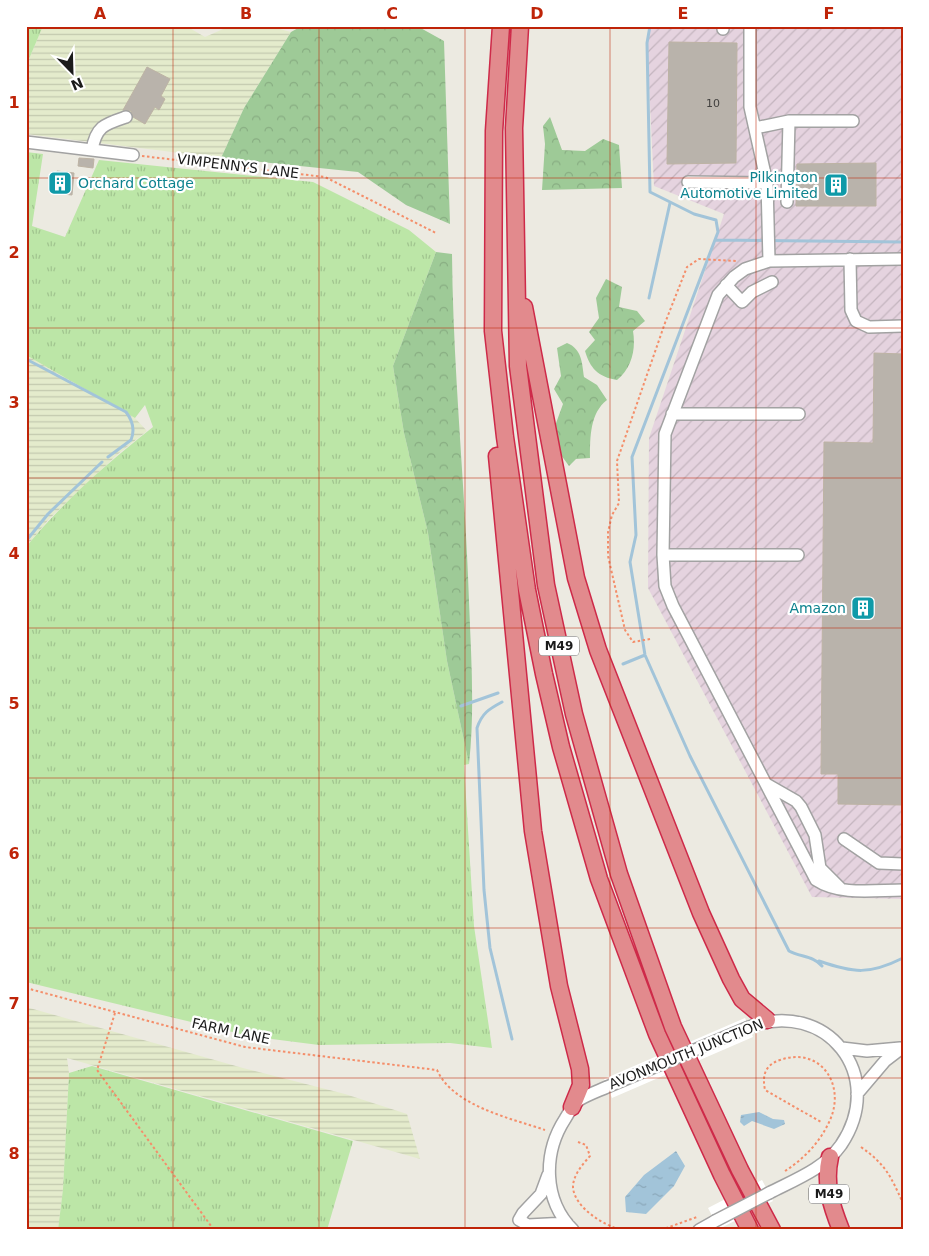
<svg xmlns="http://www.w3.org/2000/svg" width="929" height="1256" font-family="'DejaVu Sans',sans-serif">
  <defs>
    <pattern id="industrial-furrows" width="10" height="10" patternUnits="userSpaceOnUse" patternTransform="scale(1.25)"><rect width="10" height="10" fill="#e5d3df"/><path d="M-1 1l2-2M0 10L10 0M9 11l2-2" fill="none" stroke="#c4b5bf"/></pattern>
    <pattern id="farmland-rules" width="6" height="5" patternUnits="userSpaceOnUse" patternTransform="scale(1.25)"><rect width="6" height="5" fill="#e4ebcc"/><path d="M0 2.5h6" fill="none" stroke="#c3c9af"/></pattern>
    <pattern id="grass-tufts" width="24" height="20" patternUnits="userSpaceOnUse" patternTransform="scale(1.25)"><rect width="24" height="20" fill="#bce6a7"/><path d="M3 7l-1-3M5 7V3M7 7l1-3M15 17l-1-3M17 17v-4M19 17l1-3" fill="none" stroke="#a1c58f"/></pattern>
    <pattern id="forest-crowns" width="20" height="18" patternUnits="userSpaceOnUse" patternTransform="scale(1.25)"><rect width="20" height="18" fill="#9eca97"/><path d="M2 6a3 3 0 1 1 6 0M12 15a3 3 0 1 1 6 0" fill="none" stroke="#88ad82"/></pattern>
    <pattern id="water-ripples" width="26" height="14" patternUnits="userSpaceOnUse" patternTransform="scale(1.25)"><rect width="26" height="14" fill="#a2c4d9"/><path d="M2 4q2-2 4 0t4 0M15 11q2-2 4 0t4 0" fill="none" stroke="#8ba8ba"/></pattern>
  </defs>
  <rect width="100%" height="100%" fill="#eceae1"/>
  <path fill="url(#industrial-furrows)" d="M650 26H903V899L812 897 648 588 649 438 724 214 654 186 647 43Z"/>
  <path fill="url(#farmland-rules)" d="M43 26H186L205 37 230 26H268L291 32 244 108 221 158 26 134V66Z
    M26 355 135 418 147 431 118 454 49 519 26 547Z
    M26 1007 243 1068 345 1094 407 1114 420 1159 67 1058 69 1073 63 1189 58 1230H26Z"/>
  <path fill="url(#grass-tufts)" d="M26 26H43L26 66Z
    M26 152 43 154 32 226 65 237 99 160 313 182 409 230 436 252 393 366 404 433 428 533 447 661 469 764 464 765 474 926 492 1048 450 1043 319 1045 249 1036 26 982V547C63 502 107 463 153 427L145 405 135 418 26 355Z
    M92 1066 353 1141 327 1230H58L63 1189 69 1073Z"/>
  <path fill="url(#forest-crowns)" d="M417 26 444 41 450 224 406 205 358 172 221 158 244 108 291 32 300 27Z
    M550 117 562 150 585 151 603 139 619 145 622 188 542 190 545 144 543 126Z
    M436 252 452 254C453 370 465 485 469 601 471 656 475 709 469 764L447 661 428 533 404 433 393 366Z
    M606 279 622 287 619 307 637 311 645 321 633 331C636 349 632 368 617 380 598 377 590 368 585 351L595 340 589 332 599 318 596 298Z
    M567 343C582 349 582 363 584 377L597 385 607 400C590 413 590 437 590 458L576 459 569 466 561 455 555 426 563 404 554 389 561 376 557 348Z"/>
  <path fill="url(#water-ripples)" d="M759 1112 773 1119 784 1120 785 1124 774 1129 752 1121 744 1126 740 1122 741 1115Z
    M676 1151 685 1166 674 1186 646 1214 626 1212 625 1197 644 1175Z"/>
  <path fill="#fff" d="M745 1018 753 1037 612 1098 604 1079Z
    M762 1180 773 1201 719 1229 708 1208Z"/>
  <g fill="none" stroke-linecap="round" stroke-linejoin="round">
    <path stroke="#a2c4d9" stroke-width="3" d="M650 26 647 43 650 192 694 214 716 220 718 232 632 457 636 535 630 562 645 655 690 756 789 951C800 957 814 956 822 966
      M715 240 903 242
      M649 298 670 203
      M26 359 126 412C133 421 135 430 131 440L108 457
      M26 541 48 514 102 462
      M623 664 645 655
      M502 702C489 709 482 713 477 728L484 890 490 948 512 1039
      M461 706 498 693
      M819 961C854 973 869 975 903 958"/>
  </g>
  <path fill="#b9b3ab" stroke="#bdb3a4" d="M669 42 737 43 736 163 667 164Z
    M147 67 170 79 161 96 165 99 159 110 155 107 145 124 133 117 131 111 123 110Z
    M79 158 94 159 93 168 78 166Z
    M876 163V206H796L797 164Z
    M57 171 74 173 72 195 54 193Z
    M874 353 903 354V805L838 804V774H821L824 442 873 443Z"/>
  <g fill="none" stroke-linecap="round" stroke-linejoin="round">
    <g stroke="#a2a2a2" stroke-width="14">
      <path id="minor" d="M723 26V29
        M750 26V107L767 183 769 261
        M755 128 789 121H853
        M26 142 133 155
        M92 150C96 126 105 124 126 117
        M688 182 767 183
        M787 202 789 121
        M850 259 851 310 856 321 869 327 903 326
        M903 259 769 261 745 269 734 277 718 295 665 434 663 555 665 586 673 606 816 880C840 896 875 890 903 890
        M726 285 742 302 752 292 772 282
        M672 414H799
        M663 555H798
        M768 785 796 801 801 807 815 835 820 868 840 888
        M844 839 879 863 903 864
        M749 1027C826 998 888 1075 841 1145 824 1169 794 1180 769 1193
        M842 1048 867 1051 900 1048
        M857 1094 885 1061 902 1048
        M548 1175 541 1194 523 1213 519 1220 528 1225 567 1223
        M573 1230C543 1200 543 1153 565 1119 569 1112 573 1105 579 1100 587 1095 598 1091 607 1087
        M699 1230 715 1221"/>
    </g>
    <g stroke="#ce2a49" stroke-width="19">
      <path id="highway" d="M501 26 494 131 493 331 505 437 527 590 544 674 561 747 599 879 657 1034 722 1175 750 1230
        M520 26 514 128 518 366 546 585 574 714 619 874 673 1027 740 1170 772 1230
        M524 307 576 578 598 650 701 913 731 979 742 999 767 1020
        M497 456 533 831 559 986 580 1069 581 1085 572 1107
        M830 1157C824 1183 831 1205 841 1230"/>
    </g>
    <path stroke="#f48e6a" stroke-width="2" stroke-dasharray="2.5 2.5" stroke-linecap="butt" d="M142 156 325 177 436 233
      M650 639 633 642 625 630 608 556V532L612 515 619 503 617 461 665 323 687 267 699 259 736 261
      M26 988 245 1047 437 1070C453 1106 510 1118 545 1130
      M115 1013 97 1070 214 1230
      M578 1142 586 1145 590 1156C583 1164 573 1175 573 1187 574 1207 603 1225 621 1230
      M861 1147C886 1165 890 1175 903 1203
      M785 1171C804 1159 821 1141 830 1120 846 1084 820 1046 780 1060 765 1065 762 1075 765 1090L821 1122
      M661 1230 697 1217"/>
    <use href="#minor" stroke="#fff" stroke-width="11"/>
    <use href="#highway" stroke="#e28a8d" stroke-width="16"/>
    <g stroke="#a2a2a2" stroke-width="14" stroke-linecap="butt">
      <path id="minor-bridge" d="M607 1087 749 1027
        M715 1221 769 1193"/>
    </g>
    <use href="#minor-bridge" stroke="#fff" stroke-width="11"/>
  </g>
  <path fill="none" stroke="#bf2408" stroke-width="1" stroke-opacity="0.55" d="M173 26V1230M319 26V1230M465 26V1230M610 26V1230M756 26V1230M26 178H903M26 328H903M26 478H903M26 628H903M26 778H903M26 928H903M26 1078H903"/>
  <defs>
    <g id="building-square" transform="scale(1.25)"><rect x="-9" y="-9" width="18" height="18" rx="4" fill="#0f9aa8" stroke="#fff"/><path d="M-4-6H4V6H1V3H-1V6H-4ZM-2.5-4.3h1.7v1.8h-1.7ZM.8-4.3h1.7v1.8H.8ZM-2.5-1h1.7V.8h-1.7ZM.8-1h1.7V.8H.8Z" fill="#fff"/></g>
  </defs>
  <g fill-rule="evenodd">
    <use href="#building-square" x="60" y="183"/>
    <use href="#building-square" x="836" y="185"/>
    <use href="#building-square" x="863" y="608"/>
  </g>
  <g text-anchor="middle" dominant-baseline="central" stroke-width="4.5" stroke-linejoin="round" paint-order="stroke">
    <g font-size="11" fill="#42413f">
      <text x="713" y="103">10</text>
    </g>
    <g fill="#fff" stroke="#5f5f5f" stroke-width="1">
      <rect x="539" y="636.5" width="40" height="19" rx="4"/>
      <rect x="809" y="1184.5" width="40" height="19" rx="4"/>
    </g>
    <g font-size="12" font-weight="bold" fill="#1b1b1b">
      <text x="559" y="646">M49</text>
      <text x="829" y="1194">M49</text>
    </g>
    <g font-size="14" fill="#1b1b1b" stroke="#fff">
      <text transform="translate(238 166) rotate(7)">VIMPENNYS LANE</text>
      <text transform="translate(231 1031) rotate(12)">FARM LANE</text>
      <text transform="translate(686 1054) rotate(-22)">AVONMOUTH JUNCTION</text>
    </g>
    <g font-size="14" fill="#0d838f" stroke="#fff" text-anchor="end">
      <text x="818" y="177">Pilkington<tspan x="818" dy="16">Automotive Limited</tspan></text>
      <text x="78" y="183" text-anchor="start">Orchard Cottage</text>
      <text x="846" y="608">Amazon</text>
    </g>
  </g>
  <rect width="929" height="1256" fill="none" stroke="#ffffff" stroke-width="55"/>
  <g transform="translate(72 72) rotate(157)" stroke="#ffffff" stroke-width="4" paint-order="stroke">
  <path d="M0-4L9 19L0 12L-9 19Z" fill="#1b1b1b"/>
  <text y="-8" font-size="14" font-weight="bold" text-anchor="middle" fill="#1b1b1b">N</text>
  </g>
  <rect x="28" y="28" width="874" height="1200" fill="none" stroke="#bf2408" stroke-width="2"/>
  <g font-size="16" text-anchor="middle" font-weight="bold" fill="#bf2408">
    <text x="100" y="19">A</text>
    <text x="246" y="19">B</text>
    <text x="392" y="19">C</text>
    <text x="537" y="19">D</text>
    <text x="683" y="19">E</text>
    <text x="829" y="19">F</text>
    <text x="14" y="108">1</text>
    <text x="14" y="258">2</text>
    <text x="14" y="408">3</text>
    <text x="14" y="559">4</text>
    <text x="14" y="709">5</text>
    <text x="14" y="859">6</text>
    <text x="14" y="1009">7</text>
    <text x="14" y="1159">8</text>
  </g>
</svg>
